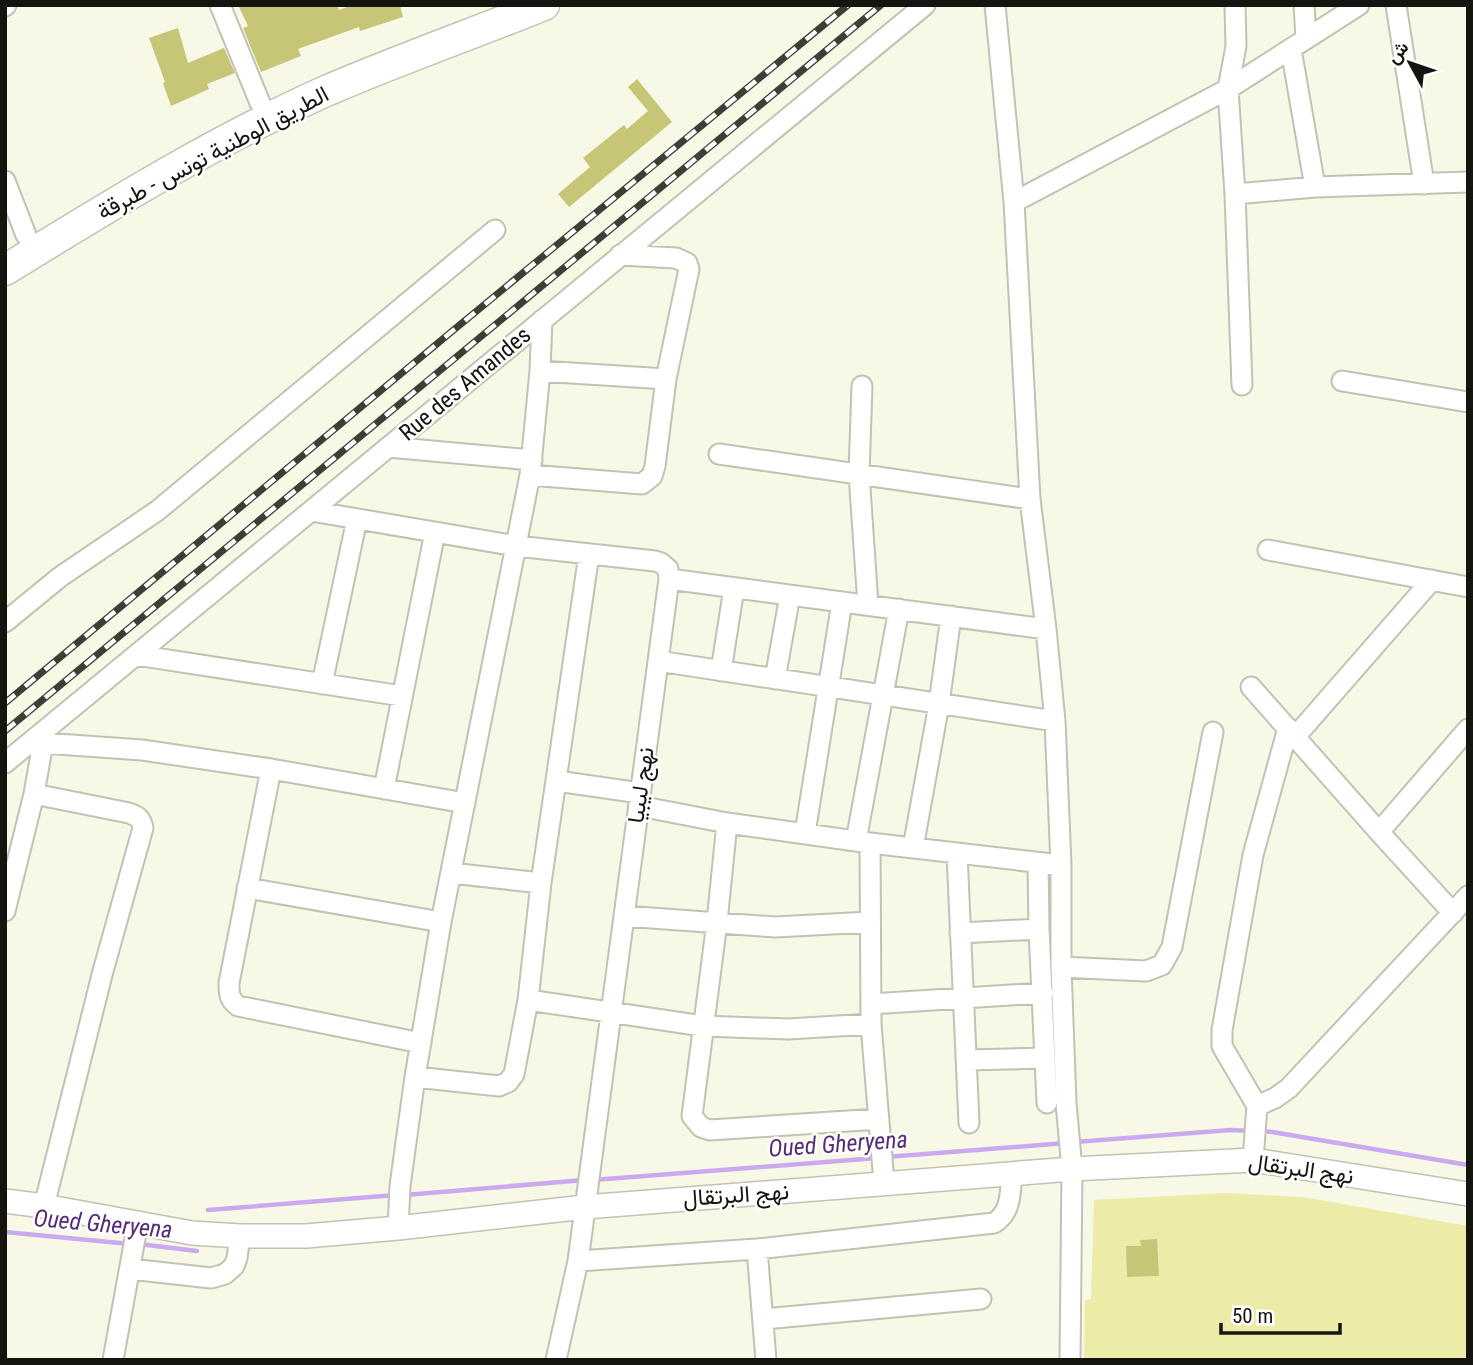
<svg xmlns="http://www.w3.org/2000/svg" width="1473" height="1365" font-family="'Roboto Condensed',Vazirmatn,sans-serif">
  <rect width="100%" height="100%" fill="#f8f8e7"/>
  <path fill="#ececa8" d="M1226 1193 1303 1197 1468 1226V1360H1084L1085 1300 1091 1299 1094 1200Z"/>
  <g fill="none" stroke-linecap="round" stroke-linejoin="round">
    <path stroke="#caa9ef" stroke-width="4.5" d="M1260 1131 1272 1132 1468 1165
      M1075 1142 1231 1130 1251 1131
      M886 1157 1066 1143
      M593 1180 877 1158
      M405 1195 584 1180
      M208 1210 396 1195
      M5 1232 130 1244
      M139 1244 197 1251"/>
  </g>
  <path fill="#c7c676" d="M238 5H337L339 10 352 5H400L403 17 360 31 359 27 298 49 301 56 261 72 243 28 248 26Z
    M178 28 188 63 224 48 235 73 207 84 209 89 171 106 163 83 165 82 149 38Z
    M637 79 672 122 569 207 558 194 590 167 583 158 624 125 627 129 648 111 628 87Z
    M1157 1239 1159 1276 1127 1277 1126 1246H1141L1140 1240Z"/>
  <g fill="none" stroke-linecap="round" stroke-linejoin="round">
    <g stroke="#c2c2b2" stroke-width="23">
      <path id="minor" d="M220 5 260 103
        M995 5 1014 202 1030 499 1046 629 1055 721 1061 865V967L1066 1103 1072 1169 1070 1360
        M1235 5 1236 46 1228 89 1235 194 1242 385
        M1304 5 1306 38
        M1396 5 1424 184
        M5 6 6 5
        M1291 49 1315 187
        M5 181 26 235
        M1235 194 1315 187 1468 182
        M1014 202 1228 89 1359 5
        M540 371 666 379
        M1342 381 1468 402
        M862 386 859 474 868 605
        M388 447 532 460
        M719 454 1030 499
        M530 475 642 484 652 476 655 466 666 379 689 269 687 263 676 258 620 255
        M311 511 516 546 655 561 661 563 668 569 669 579 578 1261 556 1360
        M1268 550 1468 587
        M669 579 1046 629
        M5 622 60 577 157 511 495 230
        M136 655 402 696
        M658 661 1055 721
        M721 671 734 588
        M775 679 790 595
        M322 684 357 519
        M1251 687 1379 832 1453 913
        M1295 737 1432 580
        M43 743 142 750 271 769 465 803
        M5 763 925 5
        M271 769 229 983C229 994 229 999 238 1006L421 1043
        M557 781 640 793
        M384 789 435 532
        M34 794 129 813C137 816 141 818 143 828L103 971 44 1206
        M639 806 727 823 870 843 1061 865
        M727 823 717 922 692 1116 701 1127 710 1130 879 1119
        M1379 832 1468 729
        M805 833 842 602
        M856 841 899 609
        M870 843 871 1024 884 1183
        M913 848 939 704 951 616
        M957 853 969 1123
        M1038 863 1039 929 1047 1103
        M451 873 541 883
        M247 888 441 922
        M5 911 34 794 45 731
        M624 916 775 927 870 922
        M960 933 1039 929
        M1061 967 1146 971 1162 965 1172 947 1213 732
        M528 1000 703 1026 788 1029 871 1024
        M871 1004 1043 993
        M966 1060 1044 1058
        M415 1077 499 1086 508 1082 514 1074 528 1000 541 883 589 554
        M1257 1106 1275 1098 1289 1088 1468 896
        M1253 1160 1257 1106 1222 1046V1030L1253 855 1288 728
        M398 1228 400 1186 415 1077 441 922 530 475 540 371 542 320
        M757 1249 766 1360
        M578 1261 757 1249 994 1223C1012 1212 1010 1192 1012 1174
        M130 1269 211 1278 225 1274 234 1266 237 1258 240 1236
        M764 1319 981 1299
        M113 1360 138 1222"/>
    </g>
    <g stroke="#c2c2b2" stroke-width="26">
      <path id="tertiary" d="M5 1201 44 1206 192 1233 240 1236H306L398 1228 585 1207 1072 1169 1253 1160 1468 1194"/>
    </g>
    <g stroke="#c2c2b2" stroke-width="33">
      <path id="primary" d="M5 270C109 206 214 141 326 91 398 60 472 34 544 5"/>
    </g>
    <use href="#minor" stroke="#fff" stroke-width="19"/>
    <use href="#tertiary" stroke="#fff" stroke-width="23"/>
    <use href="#primary" stroke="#fff" stroke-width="30"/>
    <g stroke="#3e3e36" stroke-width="7">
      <path id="rail" d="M5 703 456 328 848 5
        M5 731 881 5"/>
    </g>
    <use href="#rail" stroke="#fff" stroke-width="4.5" stroke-dasharray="13" stroke-linecap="butt"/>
  </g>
  <g text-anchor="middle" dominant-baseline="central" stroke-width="5" stroke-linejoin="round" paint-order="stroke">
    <g font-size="23" fill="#15150f" stroke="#fff">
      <text transform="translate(213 153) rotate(-28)">الطريق الوطنية تونس - طبرقة</text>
      <text transform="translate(465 384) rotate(-40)">Rue des Amandes</text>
      <text transform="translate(641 785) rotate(-82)">نهج ليبيا</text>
      <text transform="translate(1301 1169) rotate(8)">نهج البرتقال</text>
      <text transform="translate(736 1195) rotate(-4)">نهج البرتقال</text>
    </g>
    <g font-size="24" font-style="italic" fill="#552b7a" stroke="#fff">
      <text transform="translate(838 1144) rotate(-4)">Oued Gheryena</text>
      <text transform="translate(103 1224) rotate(5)">Oued Gheryena</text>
    </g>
  </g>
  <rect width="1473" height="1365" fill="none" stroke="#15150f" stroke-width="14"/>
  <g transform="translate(1410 63) rotate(310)" stroke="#ffffff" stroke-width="5" paint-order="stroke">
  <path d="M0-5L12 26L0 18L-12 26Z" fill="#15150f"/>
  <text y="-10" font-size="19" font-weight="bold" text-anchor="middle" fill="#15150f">ش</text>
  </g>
  <path d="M1221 1323v10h119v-10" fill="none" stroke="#15150f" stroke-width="3.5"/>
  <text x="1232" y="1323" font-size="21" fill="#15150f" stroke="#ffffff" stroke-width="5" paint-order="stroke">50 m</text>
</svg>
